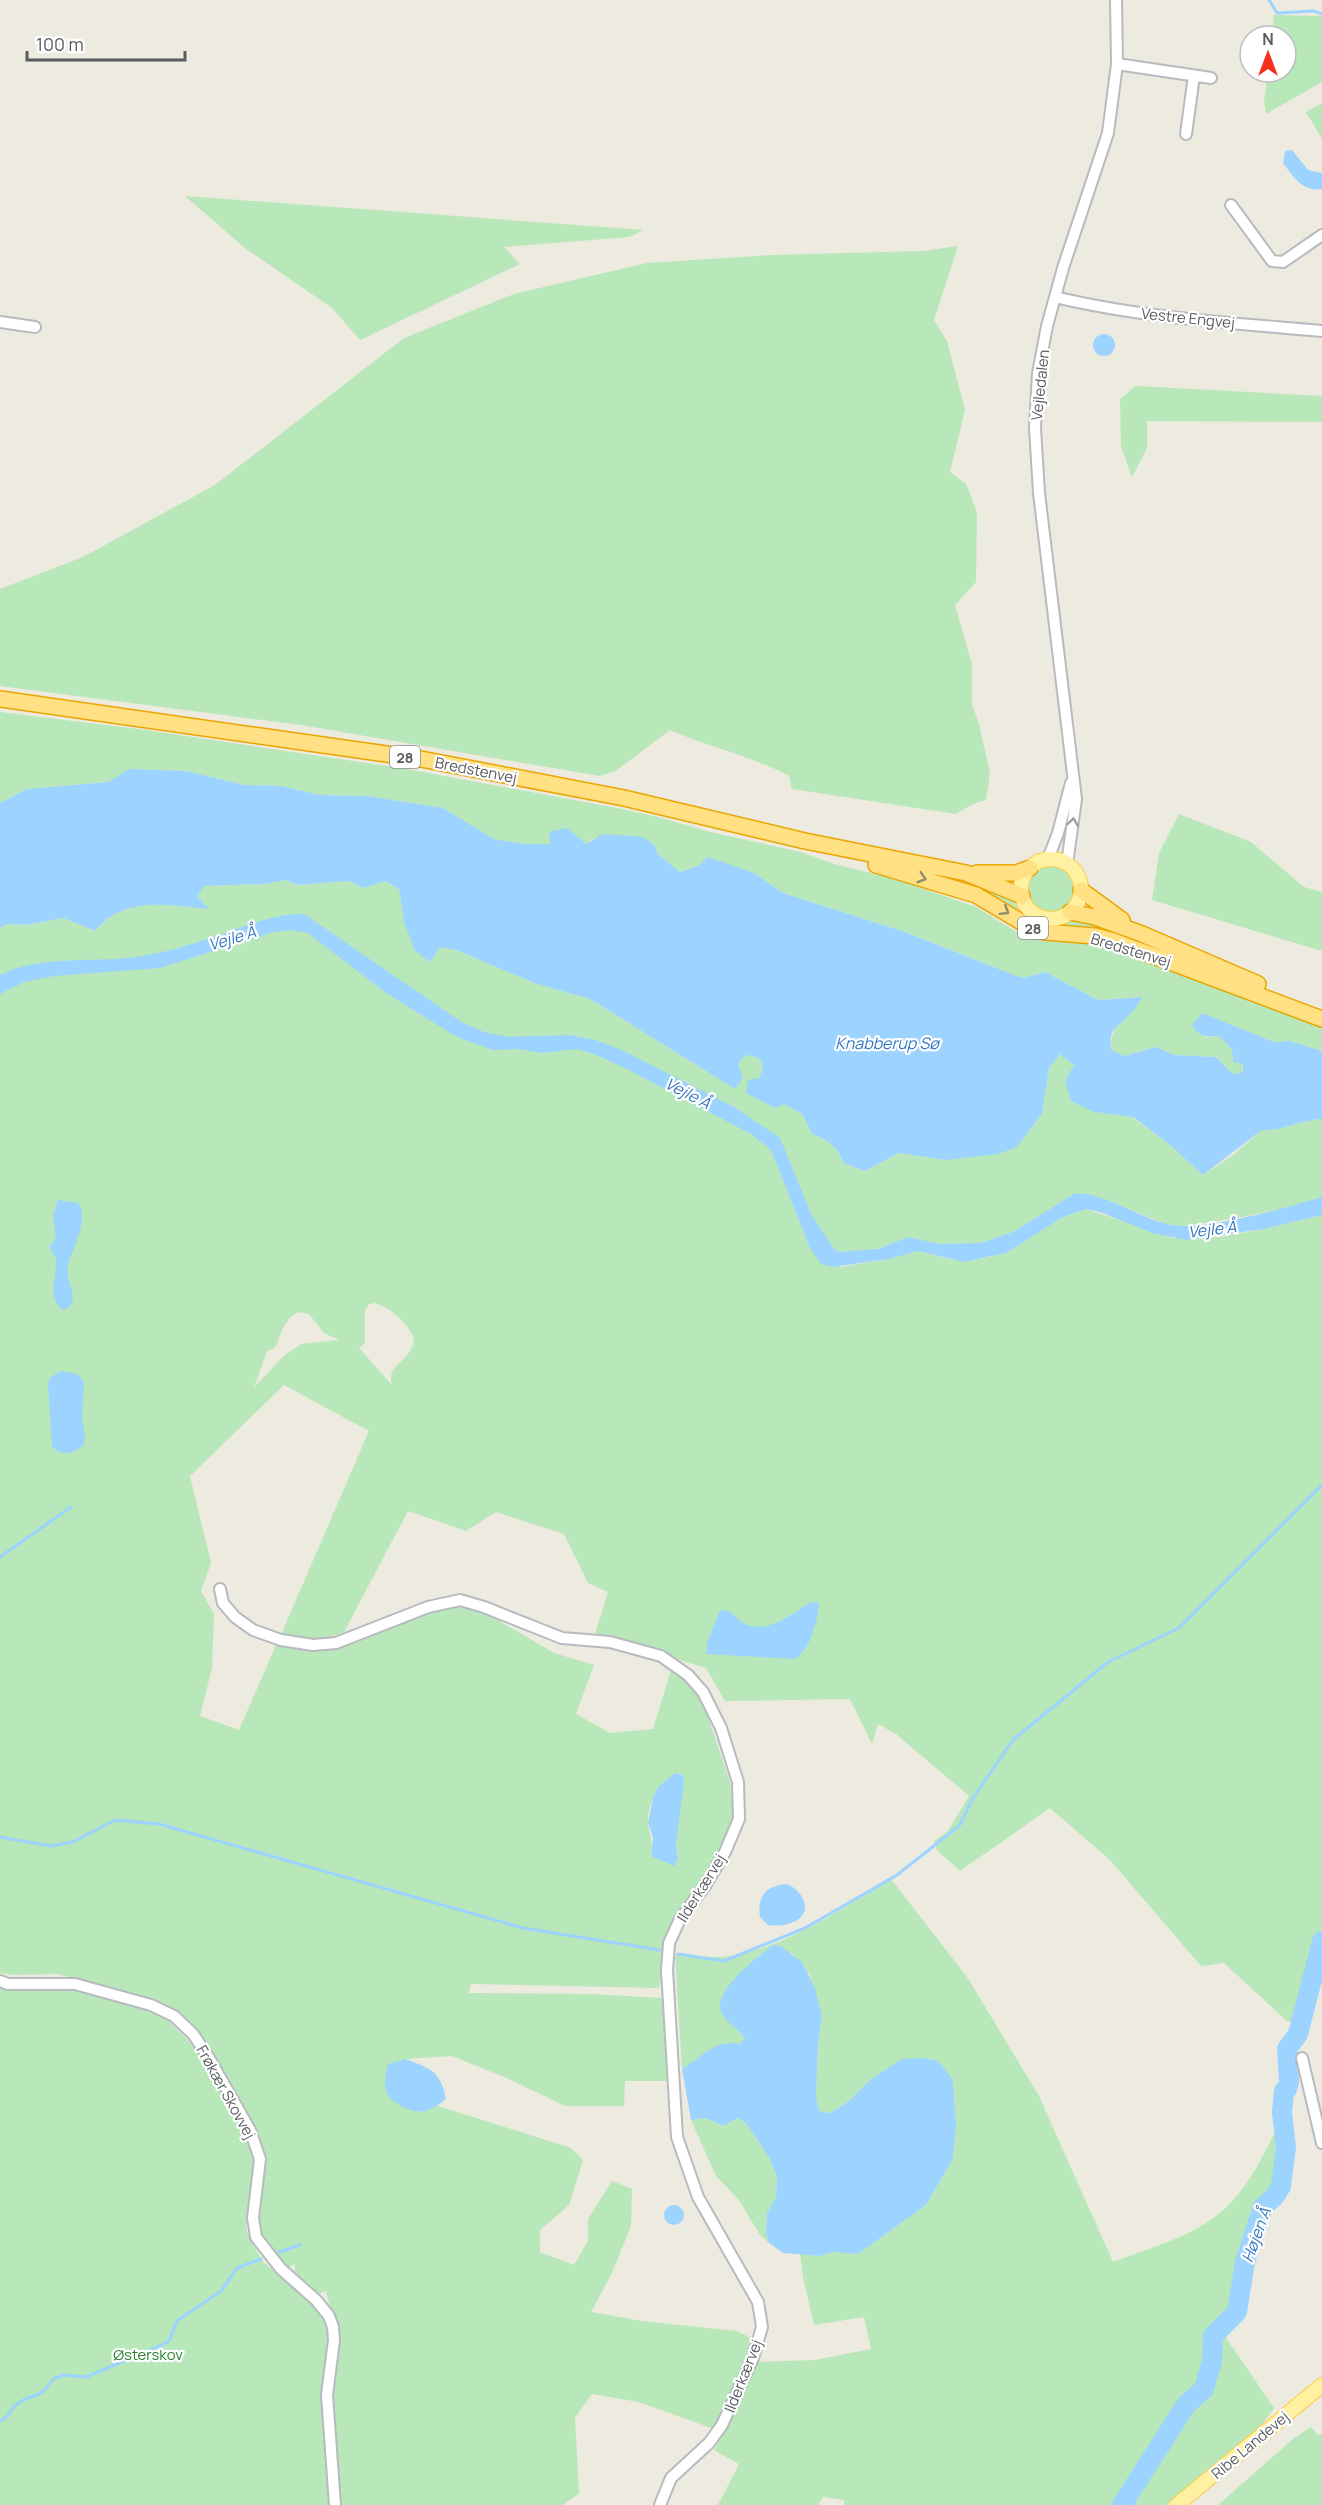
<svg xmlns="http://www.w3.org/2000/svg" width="1322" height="2505" font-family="Manrope,sans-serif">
  <rect width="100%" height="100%" fill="#edeadf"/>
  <path fill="#b8e7b9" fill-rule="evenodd" d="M1274 15 1322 16V82L1266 114 1264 102 1268 72H1286V36H1272Z
    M1322 103V139L1306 112Z
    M185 196 644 230 629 237 504 247 520 264 360 340 332 308 245 248Z
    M958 246 934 320 947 341 965 410 950 472 966 484 977 512 976 582 955 605 972 664V704L979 724 990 773 986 800 973 804 956 814 792 789 789 776C751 756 709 747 670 730L617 770 600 776 301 725 0 686V589L83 557 215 485 404 338 514 294 647 263 771 255 923 251Z
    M1136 386 1322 396V422L1147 421V448L1132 477 1121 446 1120 399Z
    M0 712 146 730 407 769 617 808 662 818 710 832 801 852 834 864 892 878 976 907 1026 938 1095 943 1126 951 1322 1026V1051L1290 1041 1274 1042 1202 1013 1207 1037 1218 1036C1229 1044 1243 1058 1244 1072L1233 1074 1216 1057 1174 1055 1156 1047 1124 1056 1111 1050C1109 1023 1129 1018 1142 997L1098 1000 1045 972 1022 978 905 932 783 893 754 873 698 866 680 872 658 854 654 845 592 839 586 844H524L494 839 443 808 368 796 320 795 281 786 244 785 185 771 129 769 108 782 27 789 0 803Z
    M1179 814 1251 842 1304 887 1322 892V951L1152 900 1159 853Z
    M1028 889a23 23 0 1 1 46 0a23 23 0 1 1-46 0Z
    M949 878C973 883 1005 885 1018 908L1015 912 948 882Z
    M285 880 298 885 349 881 363 888 384 881 399 889 404 922 429 962 440 946 456 950 537 984 590 999 735 1089 738 1064 743 1056 750 1055 760 1059 763 1068 759 1078 784 1104 802 1114 812 1134C829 1140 837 1147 844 1163L865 1171 899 1153 945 1160 1038 1119 1042 1114 1049 1068 1060 1053 1074 1065 1094 1112 1132 1117 1170 1145 1203 1175 1233 1155 1262 1130C1285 1131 1299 1120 1322 1119V1197L1291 1207 1237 1218 1181 1226 1166 1224 1112 1202 1075 1193 1015 1231 981 1243 949 1245 927 1242 898 1243 864 1252H838L840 1267 889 1259 918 1251 953 1260 980 1259 1006 1253 1063 1217 1086 1209 1173 1238 1220 1237 1264 1229 1322 1215V1941L1301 2023 1287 2021 1224 1963 1201 1966 1110 1860 1050 1808 960 1871 937 1850 934 1841 948 1831 969 1796 896 1734 878 1724 872 1744 850 1699 725 1701 706 1668 595 1634 608 1592 588 1583 564 1534 496 1512 466 1531 408 1511 344 1632 314 1642 280 1637 369 1431 284 1385 190 1476 211 1563 201 1591 214 1614 212 1668 200 1716 239 1730 277 1643 289 1648 319 1650 442 1608 457 1607 479 1609 554 1653 594 1665 576 1714 610 1733 653 1729 671 1670 686 1681 702 1700 730 1782 734 1818 707 1873 663 1941 660 1985 658 1988 471 1984 469 1993 590 1994 663 1998 667 2081H625L624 2106H565L509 2079 452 2056 405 2059 422 2112 438 2106 571 2148 583 2160 569 2205 540 2230V2252L574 2265 588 2241V2219L612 2181 632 2189 631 2226 611 2275 591 2312 642 2321 737 2331 749 2337 752 2343 714 2429 639 2402 592 2394 575 2418 579 2494 562 2505H340L331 2391 336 2349 339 2346 326 2291 318 2294 294 2276 295 2264 287 2268 261 2234 257 2215 265 2166 254 2125 199 2035 146 1998 57 1974 14 1975 0 1973V928L7 924 26 925 63 918 95 931C125 896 167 904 208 909L196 896 204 886 265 884ZM373 1303C388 1305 410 1325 414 1339 413 1361 385 1364 392 1385L359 1348 365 1343V1310L368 1305ZM298 1312 309 1314 324 1333 339 1340 301 1344 285 1355 254 1387 267 1351 275 1348C281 1335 284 1319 298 1312ZM675 1773 681 1774 684 1779 676 1845 678 1856 651 1852C653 1836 649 1836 648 1823 647 1802 660 1784 675 1773Z
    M1078 919H1084L1152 946 1151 950 1062 928V925Z
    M891 1879 967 1977 1039 2096 1113 2262C1150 2248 1192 2237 1222 2211 1247 2190 1264 2155 1278 2126L1289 2153 1288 2177 1257 2233 1245 2277 1240 2313 1222 2332 1274 2408 1259 2429 1166 2505H844V2500L823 2497 818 2505H718L739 2464 714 2450 736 2412 758 2362 815 2360 871 2349 864 2317 814 2325 803 2277 800 2253 820 2256 832 2252 858 2254 926 2205 953 2159 956 2125 953 2080H870L849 2101 830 2113 819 2111 816 2096 818 2044 822 2017 810 1975 792 1953H763L759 1955 732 2025 745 2038 740 2044 682 2069 675 1954C692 1955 713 1959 730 1956 790 1946 840 1909 891 1879Z
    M0 1986 11 1989 84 1991 158 2011 186 2038 207 2064 254 2152V2178L246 2229 253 2245 264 2263 307 2296 321 2311 330 2335 332 2505H0Z
    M706 2118 723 2126 738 2118 746 2123 770 2159 777 2177 776 2198 767 2213 766 2233 769 2243 760 2235 739 2200 716 2176 691 2120Z
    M1311 2427 1318 2435 1322 2434V2505H1218L1293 2439Z"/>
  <path fill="#9cd3ff" d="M1292 150 1308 170 1322 173V189C1302 192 1294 177 1283 163L1285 151Z
    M1093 345a11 11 0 1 1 22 0a11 11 0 1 1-22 0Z
    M129 769 186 771 244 785 281 786 320 795 368 796 443 808 494 839 524 844H551L549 832 567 828 586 844 603 834 643 837 654 845 658 854 680 872 698 866 708 857 754 873 783 893 905 932 1022 978 1045 972 1098 1000 1143 997C1138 1004 1133 1011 1127 1017 1114 1030 1109 1030 1111 1050L1124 1056 1156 1047 1174 1055 1216 1057 1233 1074 1243 1072V1064L1233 1062C1234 1049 1229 1044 1218 1036 1207 1037 1197 1036 1192 1025L1202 1013 1274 1042 1290 1041 1322 1051V1119C1298 1120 1286 1131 1262 1130L1203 1175 1170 1145 1133 1117 1094 1112 1071 1101 1065 1081 1074 1065 1060 1054 1049 1068 1042 1114 1017 1147 998 1154 945 1160 899 1153 865 1171 844 1163C837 1147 829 1140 812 1134L802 1114 784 1104 775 1108 746 1093 748 1080 759 1078 763 1068 760 1059 750 1055 743 1057 738 1064 743 1078 735 1089 590 999 537 984 456 950 440 947 430 962 415 951 404 922 399 889 385 881 363 888 349 881 298 885 285 880 265 884 204 886 197 896 209 909C168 905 125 895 95 931L63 918 26 925 7 924 0 928V803L27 789 108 782Z
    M304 914 463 1023 484 1032 508 1037 570 1035 595 1040 622 1050 734 1107 780 1138 811 1214 832 1246 838 1252 878 1249 908 1237 940 1244 981 1243 1015 1231 1075 1193C1107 1194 1137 1216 1167 1224 1198 1233 1289 1207 1322 1197V1215L1264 1229 1187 1240 1152 1233 1100 1212 1086 1209 1063 1217 1006 1253 964 1262 918 1251 889 1259 833 1267 821 1264 810 1248 771 1150 751 1134 627 1069 594 1054 576 1049 542 1053 519 1049 493 1050 457 1037 386 993 308 933 292 930 273 932 160 968 54 976 24 982 0 994V975C37 955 95 963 136 957 164 953 193 944 220 935 246 926 276 913 304 914Z
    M58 1200 78 1203C90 1217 72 1250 68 1265 64 1280 84 1303 63 1310 46 1297 57 1277 56 1260 55 1255 52 1251 49 1247L56 1238 53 1215Z
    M60 1371 77 1374 84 1381 82 1419 85 1435 84 1444C75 1454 61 1457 52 1446L48 1384 50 1378Z
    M812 1602 819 1603C818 1619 809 1654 794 1659L706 1654 707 1643 719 1612 724 1610C733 1611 736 1619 743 1623 767 1636 792 1613 812 1602Z
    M675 1773 683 1775 684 1783 676 1845 678 1859 674 1866 653 1857 651 1852 653 1838 648 1823 653 1798 658 1787Z
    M786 1884C797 1887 810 1902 803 1914 798 1924 779 1927 768 1925L760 1917C757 1896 766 1886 786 1884Z
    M773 1945 782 1947 802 1962 815 1988 822 2017 818 2044 816 2096 819 2111 830 2113 849 2101 870 2080 902 2059 925 2058 938 2061 953 2080 956 2125 953 2159 926 2205 858 2254 832 2252 820 2256 783 2253 769 2243 766 2233 767 2213 776 2198 777 2177 770 2159 746 2123 738 2118 723 2126 706 2118 691 2120 682 2069C701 2058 716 2038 740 2044L745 2038C738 2030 728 2023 722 2014 710 1992 758 1957 773 1945Z
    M405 2059C430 2068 441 2071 446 2099 440 2104 433 2109 425 2111 414 2114 392 2104 387 2093 383 2084 386 2073 388 2064Z
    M664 2215a10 10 0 1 1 20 0a10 10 0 1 1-20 0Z"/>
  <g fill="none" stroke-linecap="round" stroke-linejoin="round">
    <path stroke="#9cd3ff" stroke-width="3" d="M1269 0 1277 13 1314 11 1322 14
      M0 1557 71 1507
      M0 1837 51 1846 73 1842 115 1820 159 1824 523 1928 659 1950
      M678 1954 724 1961 805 1928 897 1875 959 1826 973 1798 1013 1740 1108 1662 1179 1628 1322 1485
      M279 2252 300 2245
      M0 2421C9 2418 10 2409 17 2404 35 2391 39 2402 53 2379L64 2375 86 2377 162 2345 169 2341 177 2321 221 2291 237 2268 261 2259"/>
    <path stroke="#9cd3ff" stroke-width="20" d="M1122 2505 1186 2405 1204 2389 1212 2361 1213 2336 1237 2312 1245 2262 1263 2207 1275 2196 1281 2186 1286 2147 1282 2112 1284 2091 1287 2089 1289 2082 1287 2049 1298 2034 1322 1941"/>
    <g stroke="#b7babf" stroke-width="14">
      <path id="minor" d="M1117 64 1211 78
        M1186 134 1194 76
        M1231 205 1272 261 1283 262 1322 235
        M1055 297C1142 318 1233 323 1322 331
        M0 322 35 327
        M1048 859 1058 833 1071 783
        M1067 864 1076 799 1039 493 1035 428 1038 373 1047 326 1063 268 1108 133 1117 64 1116 0
        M220 1589 223 1603 235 1617 253 1630 281 1640 313 1645 336 1643 428 1607 460 1600 484 1607 562 1638 610 1642 661 1656 688 1675 703 1692 721 1728 738 1782 739 1819 725 1852 705 1886 680 1919 669 1943 667 1970 677 2137 698 2197 758 2302 762 2327 753 2358 722 2425 709 2443 671 2478 660 2505
        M0 1981 8 1984H75L151 2005 174 2016 193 2034 209 2058 250 2130 260 2159 253 2218 256 2237 281 2269 316 2300 329 2316 333 2327 334 2340 327 2395 335 2505
        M1302 2058 1322 2143"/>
    </g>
    <g stroke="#fccc48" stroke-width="16">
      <path id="major" d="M1021 889a30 30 0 1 1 60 0a30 30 0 1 1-60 0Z
        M1177 2505 1322 2385"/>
    </g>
    <g stroke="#eba500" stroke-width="18">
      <path id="highway" d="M0 699 421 759 624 798 805 841 966 873 1022 896
        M876 865 976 895 1033 929 1045 932 1095 936 1114 941 1322 1019
        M977 873H1016L1030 868
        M1081 890 1122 920
        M1070 912 1095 917 1142 934 1258 984"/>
    </g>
    <use href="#minor" stroke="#fff" stroke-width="10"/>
    <use href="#major" stroke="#fff1a1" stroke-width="14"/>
    <use href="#highway" stroke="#ffe183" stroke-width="15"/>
  </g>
  <defs><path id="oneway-chevron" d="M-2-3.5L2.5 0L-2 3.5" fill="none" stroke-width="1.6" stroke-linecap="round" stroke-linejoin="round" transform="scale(1.5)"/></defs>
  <use stroke="#9b9da0" href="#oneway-chevron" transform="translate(1073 822) rotate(-82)"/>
  <g stroke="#928b6d">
    <use href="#oneway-chevron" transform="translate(922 878) rotate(17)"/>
    <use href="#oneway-chevron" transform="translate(1005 911) rotate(32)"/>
  </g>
  <g text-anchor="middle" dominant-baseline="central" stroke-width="4.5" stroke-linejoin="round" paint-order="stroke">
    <g fill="#fff" stroke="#8a8d90" stroke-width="1.5">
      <rect x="390" y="746" width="30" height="22" rx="4.5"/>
      <rect x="1018" y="917" width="30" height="22" rx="4.5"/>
    </g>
    <g font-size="14" font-weight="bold" fill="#585c61">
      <text x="405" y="757">28</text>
      <text x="1033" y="928">28</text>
    </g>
    <g font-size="15" fill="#585c61" stroke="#fff">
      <text transform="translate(1188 318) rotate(6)">Vestre Engvej</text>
      <text transform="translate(1040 385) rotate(-84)">Vejledalen</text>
      <text transform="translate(476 770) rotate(11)">Bredstenvej</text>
      <text transform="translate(1131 950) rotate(17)">Bredstenvej</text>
      <text transform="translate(701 1888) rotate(-58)">Ilderkærvej</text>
      <text transform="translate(226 2092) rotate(61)">Frøkær Skovvej</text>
      <text transform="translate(743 2376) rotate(-68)">Ilderkærvej</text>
      <text transform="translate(1250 2445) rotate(-40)">Ribe Landevej</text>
    </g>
    <g font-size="15" fill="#2d8432" stroke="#fff">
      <text x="148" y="2354">Østerskov</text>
    </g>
    <g font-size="16" font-style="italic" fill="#3478c2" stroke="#fff">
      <text transform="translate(232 938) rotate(-17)">Vejle Å</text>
      <text x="887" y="1043">Knabberup Sø</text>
      <text transform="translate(688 1093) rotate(27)">Vejle Å</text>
      <text transform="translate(1212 1229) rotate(-7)">Vejle Å</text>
      <text transform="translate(1256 2235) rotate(-70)">Højen Å</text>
    </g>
  </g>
  <g transform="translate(1268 54)"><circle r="28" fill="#ffffff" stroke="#bcbec0" stroke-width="1.5"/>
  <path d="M0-4.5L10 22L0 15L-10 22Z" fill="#f62f1b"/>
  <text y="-9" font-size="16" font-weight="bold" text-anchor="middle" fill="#585c61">N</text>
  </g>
  <path d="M27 51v9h158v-9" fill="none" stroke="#585c61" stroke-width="3"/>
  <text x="36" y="51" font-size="18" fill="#585c61" stroke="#ffffff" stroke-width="4.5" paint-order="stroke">100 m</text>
</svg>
